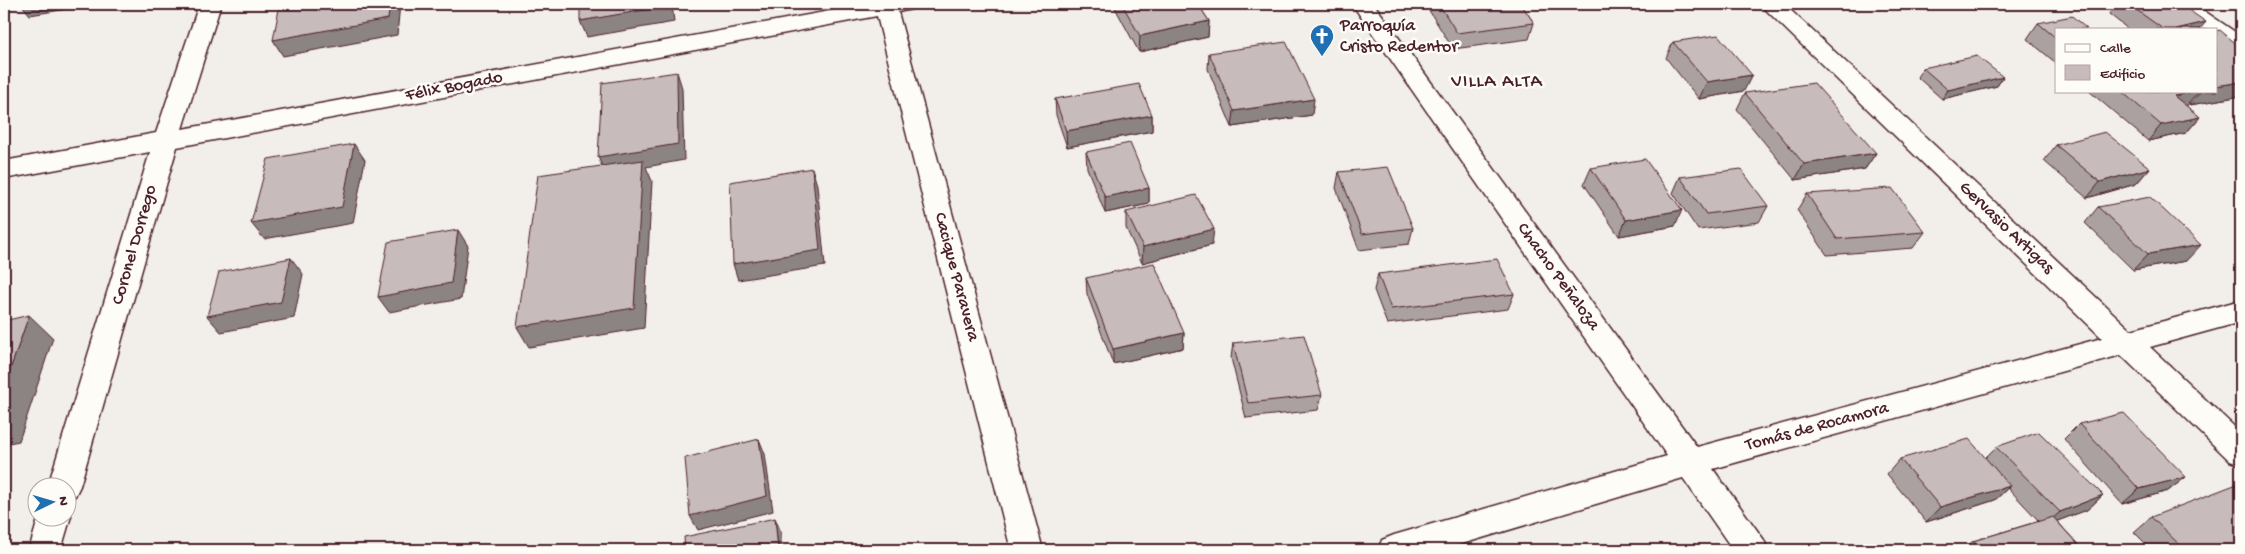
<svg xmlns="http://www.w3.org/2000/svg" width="2245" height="554" font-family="'Gochi Hand',sans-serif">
  <rect width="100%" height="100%" fill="#f2efeb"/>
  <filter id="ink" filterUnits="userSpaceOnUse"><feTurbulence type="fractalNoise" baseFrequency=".02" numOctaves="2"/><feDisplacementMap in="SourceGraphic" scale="10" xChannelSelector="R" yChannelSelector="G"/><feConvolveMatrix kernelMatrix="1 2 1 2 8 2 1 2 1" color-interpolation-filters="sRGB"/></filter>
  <g filter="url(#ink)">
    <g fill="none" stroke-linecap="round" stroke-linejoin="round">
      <g stroke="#4a1f2b" stroke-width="3">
        <path id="minor" d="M199 4H221L182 129 868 4H915L912 9 898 12 1043 550H1011L877 16 177 147 80 486 75 496 68 498V486H48L150 152 4 179V161L156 133Z
          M1352 4H1374L1697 447 2102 338 1760 4H1784L2131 330 2241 300V322L2150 347 2241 433V465L2230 461 2121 355 1713 469 1764 540 1768 550H1733L1683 478 1442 550H1378L1382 540 1394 535 1667 456Z
          M2169 4H2194L2241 36V54L2233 52 2216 40V29H2201L2172 9Z
          M68 508 71 516 61 550H29L39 516H68Z"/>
      </g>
      <use href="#minor" fill="#fdfcf7" fill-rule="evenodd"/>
    </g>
    <path fill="#aca1a1" stroke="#4a1f2b" d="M1113 4H1198L1209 21 1208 37 1139 52Z
      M1425 4H1521L1534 23 1529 39 1453 49Z
      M2116 4H2180L2200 29H2128L2109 14Z
      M2038 23 2056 29V63L2027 39Z
      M1673 42 1744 91 1699 99 1666 58Z
      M2241 48V96L2190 105 2188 103 2186 106 2200 117 2186 133 2148 141 2089 91H2216Z
      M1209 53 1312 115 1232 127 1208 69Z
      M1923 68 2003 77 1997 86 1942 99 1917 77Z
      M1745 93 1876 153 1865 169 1795 180 1737 109Z
      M1055 99 1152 115V131L1067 147 1056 115Z
      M2056 145 2150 168 2136 184 2087 198 2044 161Z
      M1086 152 1149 188V204L1105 213 1087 168Z
      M1591 168 1675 226 1619 236 1584 184Z
      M1339 172 1413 228 1409 244 1359 250 1336 188Z
      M1680 177 1768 206 1759 222 1698 230 1673 193Z
      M1807 194 1925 232 1913 248 1827 255 1797 210Z
      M2098 207 2186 261 2133 270 2085 223Z
      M1126 212 1212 245 1142 263 1126 228Z
      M1378 274 1514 294 1508 309 1387 324 1374 290Z
      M1086 278 1184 333 1183 348 1113 364 1087 294Z
      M1233 343 1322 395 1318 410 1246 418 1231 358Z
      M2079 424 2186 477 2168 491 2122 504 2064 439Z
      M1996 447 2103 495 2087 510 2057 521 2083 550H1963L1973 541 2039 521 2008 488 1995 500 1926 522 1887 474 1900 459 1985 458Z
      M2151 517 2241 550H2152L2134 532Z"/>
    <path fill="#8c8383" stroke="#4a1f2b" d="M21 4H99L30 15Z
      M390 4H400L397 35 283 56 273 40Z
      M668 4H672L674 22 587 37 580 21Z
      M1209 21 1208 37 1139 52 1140 36Z
      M2206 22 2200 29H2176Z
      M677 72 682 88 684 160 646 167 652 181 644 328 529 347 517 327 605 173 598 157Z
      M1752 75 1744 91 1699 99 1707 82Z
      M2003 77 1997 86 1942 99 1948 90Z
      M2241 82V96L2190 105 2201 91H2216V86Z
      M2196 91H2199L2186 107 2174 96Z
      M1314 99 1312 115 1232 127 1234 111Z
      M1152 115V131L1067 147 1066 131Z
      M2200 117 2186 133 2148 141 2161 125Z
      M354 144 365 160 353 223 264 239 251 223Z
      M1876 153 1865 169 1795 180 1804 164Z
      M812 168 817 185 825 266 738 280 733 264Z
      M2150 168 2136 184 2087 198 2100 182Z
      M1149 188V204L1105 213V197Z
      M1682 210 1675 226 1619 236 1626 220Z
      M1214 229 1212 245 1142 263 1143 247Z
      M458 230 468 246 461 299 389 312 378 297Z
      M2201 245 2186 261 2133 270 2148 254Z
      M291 258 303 274 294 318 221 332 207 316Z
      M29 315 53 338 19 441 4 444V387Z
      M1184 333 1183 348 1113 364V349Z
      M759 439 765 454 773 511 698 530 690 516Z
      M2186 477 2168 491 2122 504 2139 489Z
      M2010 486 1995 500 1926 522 1940 507Z
      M2103 495 2087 510 2044 526 2060 512Z
      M775 518 781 532 782 550H778Z"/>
    <path fill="#c8bbbb" stroke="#4a1f2b" d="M280 4H390L388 19 273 40Z
      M580 4H668V6L580 21Z
      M1122 4H1198L1209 21 1140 36Z
      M1439 4H1521L1534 23 1457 33Z
      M2128 4H2180L2206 22 2176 29H2163Z
      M2072 16 2087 29H2056V38L2038 23Z
      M2220 30 2241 48V82L2216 86V31Z
      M1718 35 1752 75 1707 82 1673 42Z
      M1286 42 1314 99 1234 111 1209 53Z
      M1977 56 2003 77 1948 90 1923 68Z
      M677 72 678 144 598 157 602 83Z
      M1814 83 1876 153 1804 164 1745 93Z
      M1139 84 1152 115 1066 131 1055 99Z
      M2121 91H2196L2174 96 2200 117 2161 125Z
      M2105 132 2150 168 2100 182 2056 145Z
      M1130 143 1149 188 1105 197 1086 152Z
      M354 144 342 207 251 223 268 159Z
      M1645 159 1682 210 1626 220 1591 168Z
      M643 160 634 308 517 327 538 175Z
      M1388 167 1413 228 1362 234 1339 172Z
      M812 168 820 250 733 264 730 182Z
      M1741 169 1768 206 1706 214 1680 177Z
      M1892 188 1925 232 1837 239 1807 194Z
      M1196 195 1214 229 1143 247 1126 212Z
      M2150 197 2201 245 2148 254 2098 207Z
      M458 230 451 283 378 297 388 242Z
      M291 258 281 302 207 316 219 272Z
      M1497 259 1514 294 1391 309 1378 274Z
      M1154 263 1184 333 1113 349 1086 278Z
      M29 315 4 387V321Z
      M1304 335 1322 395 1248 403 1233 343Z
      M2124 413 2186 477 2139 489 2079 424Z
      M2039 432 2103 495 2060 512 1996 447Z
      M759 439 767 496 690 516 685 458Z
      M1969 439 2010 486 1940 507 1900 459Z
      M2237 484 2241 488V550H2185L2151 517Z
      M2053 517 2083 550H1981L1973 541Z
      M775 518 778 550H685L684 537Z"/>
  </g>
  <defs>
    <g id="church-pin" transform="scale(1.25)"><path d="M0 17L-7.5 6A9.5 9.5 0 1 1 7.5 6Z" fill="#1f6fb2" stroke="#fdfcf7"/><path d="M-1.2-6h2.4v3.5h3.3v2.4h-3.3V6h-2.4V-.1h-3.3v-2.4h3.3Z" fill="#fff"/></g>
  </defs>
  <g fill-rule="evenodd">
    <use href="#church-pin" x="1322" y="36"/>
  </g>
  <g text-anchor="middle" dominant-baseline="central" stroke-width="5" stroke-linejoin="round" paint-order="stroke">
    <g font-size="18" fill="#4a1f2b" stroke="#fdfcf7" text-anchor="start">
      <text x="1340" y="26">Parroquía<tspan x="1340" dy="21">Cristo Redentor</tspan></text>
    </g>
    <g font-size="18" fill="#4a1f2b" stroke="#fdfcf7">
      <text transform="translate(454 87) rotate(-11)">Félix Bogado</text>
      <text transform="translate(2006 228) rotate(44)">Gervasio Artigas</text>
      <text transform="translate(135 245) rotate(-74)">Coronel Dorrego</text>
      <text transform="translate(956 277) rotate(75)">Cacique Paravera</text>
      <text transform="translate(1558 277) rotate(54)">Chacho Peñaloza</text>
      <text transform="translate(1817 427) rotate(-15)">Tomás de Rocamora</text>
    </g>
    <g font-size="19" letter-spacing="1" fill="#4a1f2b" stroke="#fdfcf7">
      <text x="1497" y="82">VILLA ALTA</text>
    </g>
  </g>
  <rect width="2245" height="554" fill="none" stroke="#fdfcf7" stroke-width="20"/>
  <rect x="10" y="10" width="2225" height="534" fill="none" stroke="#4a1f2b" stroke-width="2" filter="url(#ink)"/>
  <rect x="2055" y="28" width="162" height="65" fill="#fdfcf7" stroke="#b5a4a5"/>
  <rect x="2065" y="44" width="25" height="8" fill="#fdfcf7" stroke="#b5a4a5"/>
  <text x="2100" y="52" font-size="15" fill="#4a1f2b">Calle</text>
  <rect x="2065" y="65" width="25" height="15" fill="#c8bbbb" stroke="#b5a4a5"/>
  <text x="2100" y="78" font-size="15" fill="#4a1f2b">Edificio</text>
  <g transform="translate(52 502) rotate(85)"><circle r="24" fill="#fdfcf7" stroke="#b5a4a5"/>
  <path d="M0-4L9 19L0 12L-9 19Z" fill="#1f6fb2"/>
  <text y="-8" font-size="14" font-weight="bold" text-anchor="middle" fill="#4a1f2b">N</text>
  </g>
</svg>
